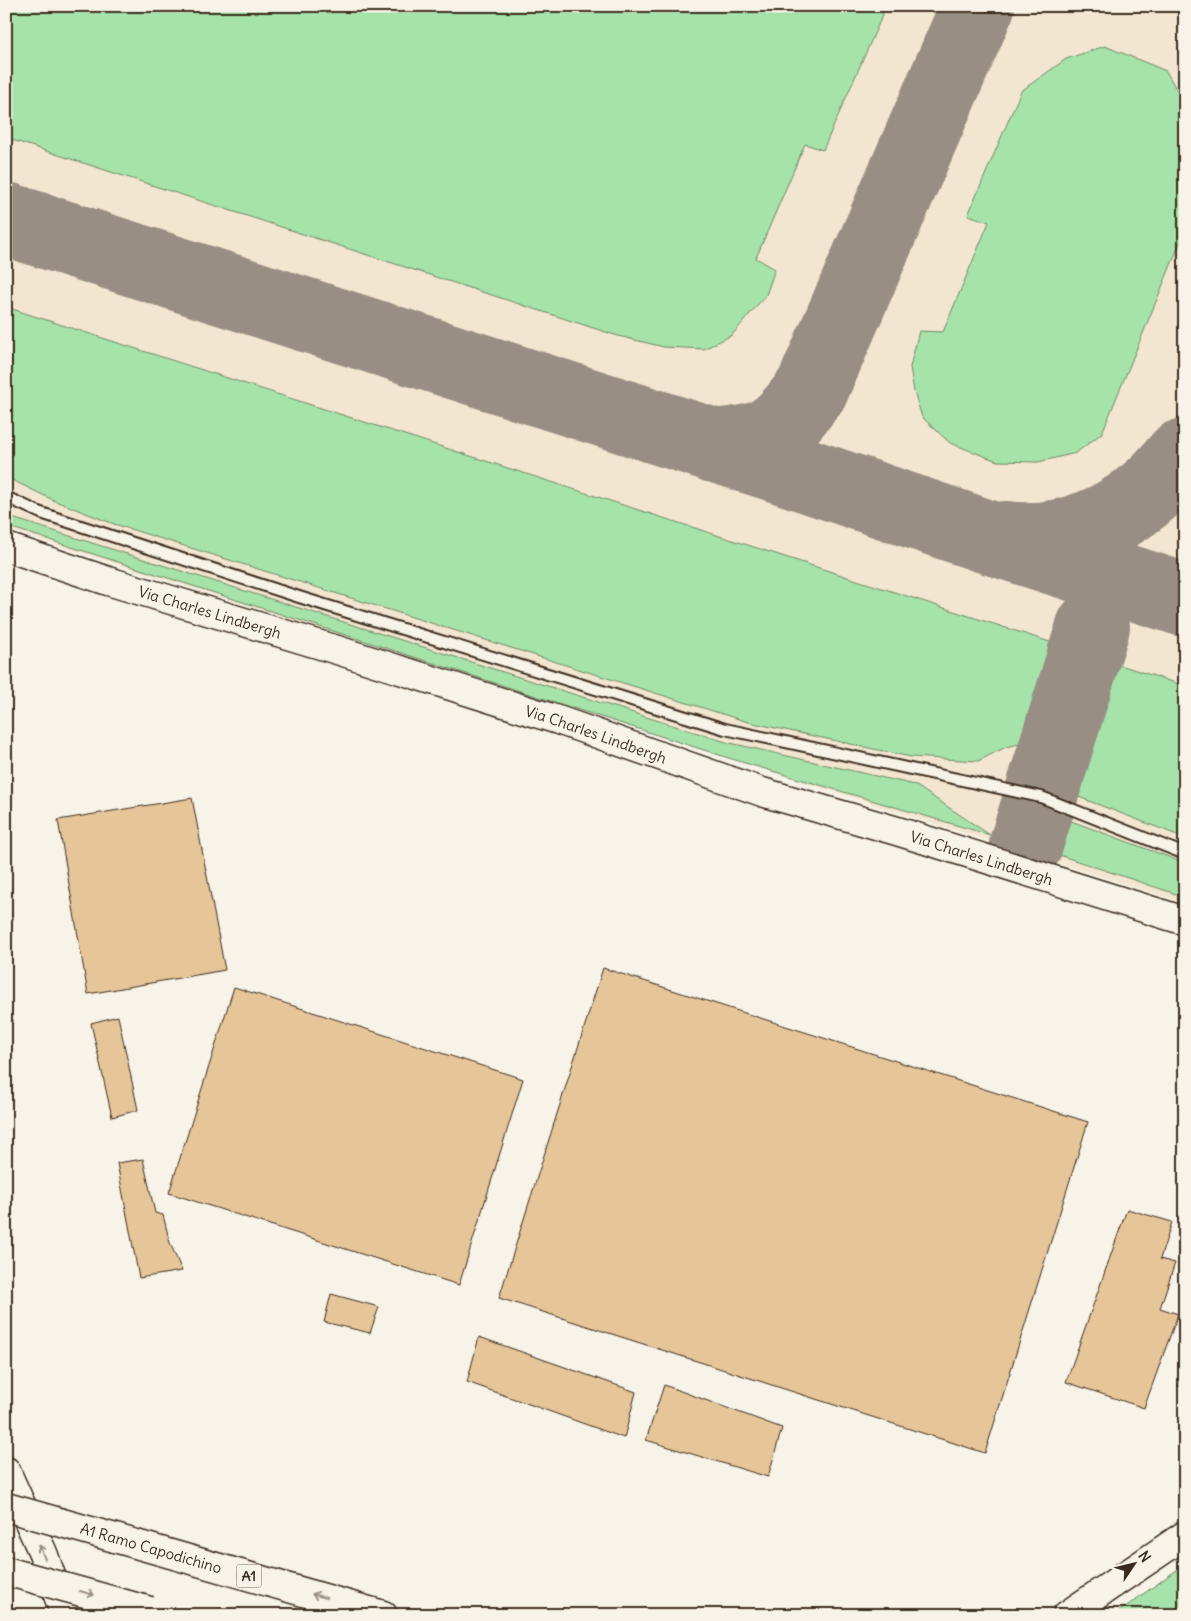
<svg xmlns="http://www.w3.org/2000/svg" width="1191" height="1621" font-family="Delius,sans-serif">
  <rect width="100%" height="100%" fill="#f7f3e8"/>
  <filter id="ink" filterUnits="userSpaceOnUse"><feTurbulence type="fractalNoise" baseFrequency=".02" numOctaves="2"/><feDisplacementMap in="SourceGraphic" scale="10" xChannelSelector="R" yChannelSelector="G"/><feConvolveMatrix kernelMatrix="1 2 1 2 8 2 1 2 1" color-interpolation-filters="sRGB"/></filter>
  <g filter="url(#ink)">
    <path fill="#f2e6d0" d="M6 6H1185V903L6 529Z"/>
    <path fill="#a5e3aa" stroke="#708664" d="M6 6H880L883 14 823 150 805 144 756 258 775 269 766 295 732 335 704 349 664 347 618 336 6 138Z
      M1105 46 1166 71 1185 105V231L1102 433 1076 453 1038 462 997 461 950 443 922 417 914 392 910 367 919 331 943 332 989 222 968 215 1021 91 1066 59Z
      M6 307 1050 642 1023 743 1006 747 978 761 911 757 748 722 114 524 55 501 6 477Z
      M6 516 726 742 915 785 990 835 738 761 6 526Z
      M1114 663 1185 686V838L1076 796Z
      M1063 818 1185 863V897L1050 852Z
      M1185 1564V1615H1114Z"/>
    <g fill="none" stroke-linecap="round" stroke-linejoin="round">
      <path stroke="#998e83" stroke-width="74" d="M6 219 785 468 982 535 1185 600
        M714 446C731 444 749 443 765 436 785 426 799 406 812 389L978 6
        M1006 538C1063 545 1118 522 1159 482 1167 474 1174 465 1182 456
        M1026 844 1093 627"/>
    </g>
    <path fill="#e6c699" stroke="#3b2a1e" d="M192 798 225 970 88 994 58 820Z
      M603 968 1088 1122 985 1453 499 1298Z
      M234 987 523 1079 459 1285 169 1193Z
      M118 1016 138 1110 112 1117 91 1023Z
      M143 1159 155 1213 163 1215 170 1243 182 1271 139 1278 117 1163Z
      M1127 1209 1172 1222 1160 1259 1175 1263 1160 1308 1178 1314 1144 1408 1066 1382Z
      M331 1294 379 1307 370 1333 324 1322Z
      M479 1337 636 1392 624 1438 467 1382Z
      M1185 1368V1389L1178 1386Z
      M664 1385 782 1428 768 1477 646 1440Z"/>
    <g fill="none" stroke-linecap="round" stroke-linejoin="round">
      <g stroke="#3b2a1e" stroke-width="14">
        <path id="lane" d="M6 497 41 513 299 597 725 729 1041 797 1185 854"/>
      </g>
      <g stroke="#3b2a1e" stroke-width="31">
        <g id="secondary">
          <path id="s1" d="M6 547 108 581 334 649 558 720 762 792 897 831 1185 921"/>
          <path d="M1067 1615 1185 1535"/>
        </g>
      </g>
      <g stroke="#3b2a1e" stroke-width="31">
        <path id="highway" d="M6 1471 43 1553 65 1615
          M115 1538 383 1615"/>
      </g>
      <use href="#lane" stroke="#f7f3e8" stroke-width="10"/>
      <use href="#secondary" stroke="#f7f3e8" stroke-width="28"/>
      <use href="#highway" stroke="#f7f3e8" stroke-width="28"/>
      <g stroke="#3b2a1e" stroke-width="31" stroke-linecap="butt">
        <path id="highway-bridge" d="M6 1507 115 1538
          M6 1571 150 1611"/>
      </g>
      <use href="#highway-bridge" stroke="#f7f3e8" stroke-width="28"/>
    </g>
    <defs><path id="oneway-shaft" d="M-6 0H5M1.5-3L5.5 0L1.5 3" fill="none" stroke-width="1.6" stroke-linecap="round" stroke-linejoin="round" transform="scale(1.25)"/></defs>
    <g stroke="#998e83">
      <use href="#oneway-shaft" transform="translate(42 1552) rotate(-112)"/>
      <use href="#oneway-shaft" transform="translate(87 1593) rotate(16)"/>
      <use href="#oneway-shaft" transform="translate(319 1596) rotate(-164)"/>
    </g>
  </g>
  <g text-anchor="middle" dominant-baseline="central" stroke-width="4.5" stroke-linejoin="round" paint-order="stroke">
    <rect fill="#f7f3e8" stroke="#73665b" stroke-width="1" x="236.5" y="1564.5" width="25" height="23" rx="4"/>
    <g font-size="14" font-weight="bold" fill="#3b2a1e">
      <text x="249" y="1576">A1</text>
    </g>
    <g font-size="15" fill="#3b2a1e" stroke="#f7f3e8">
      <text stroke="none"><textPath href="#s1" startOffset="214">Via Charles Lindbergh</textPath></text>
      <text stroke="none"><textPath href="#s1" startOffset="619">Via Charles Lindbergh</textPath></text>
      <text stroke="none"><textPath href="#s1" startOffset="1024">Via Charles Lindbergh</textPath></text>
      <text transform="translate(151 1548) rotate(16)">A1 Ramo Capodichino</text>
    </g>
  </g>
  <rect width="1191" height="1621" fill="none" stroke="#f7f3e8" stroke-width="25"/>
  <rect x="12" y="12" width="1166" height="1596" fill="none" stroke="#3b2a1e" stroke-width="2" filter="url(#ink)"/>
  <g transform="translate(1134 1564) rotate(55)" stroke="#f7f3e8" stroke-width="4" paint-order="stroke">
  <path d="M0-4L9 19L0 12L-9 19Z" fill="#3b2a1e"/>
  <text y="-8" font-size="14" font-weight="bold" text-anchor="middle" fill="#3b2a1e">N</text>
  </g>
</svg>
